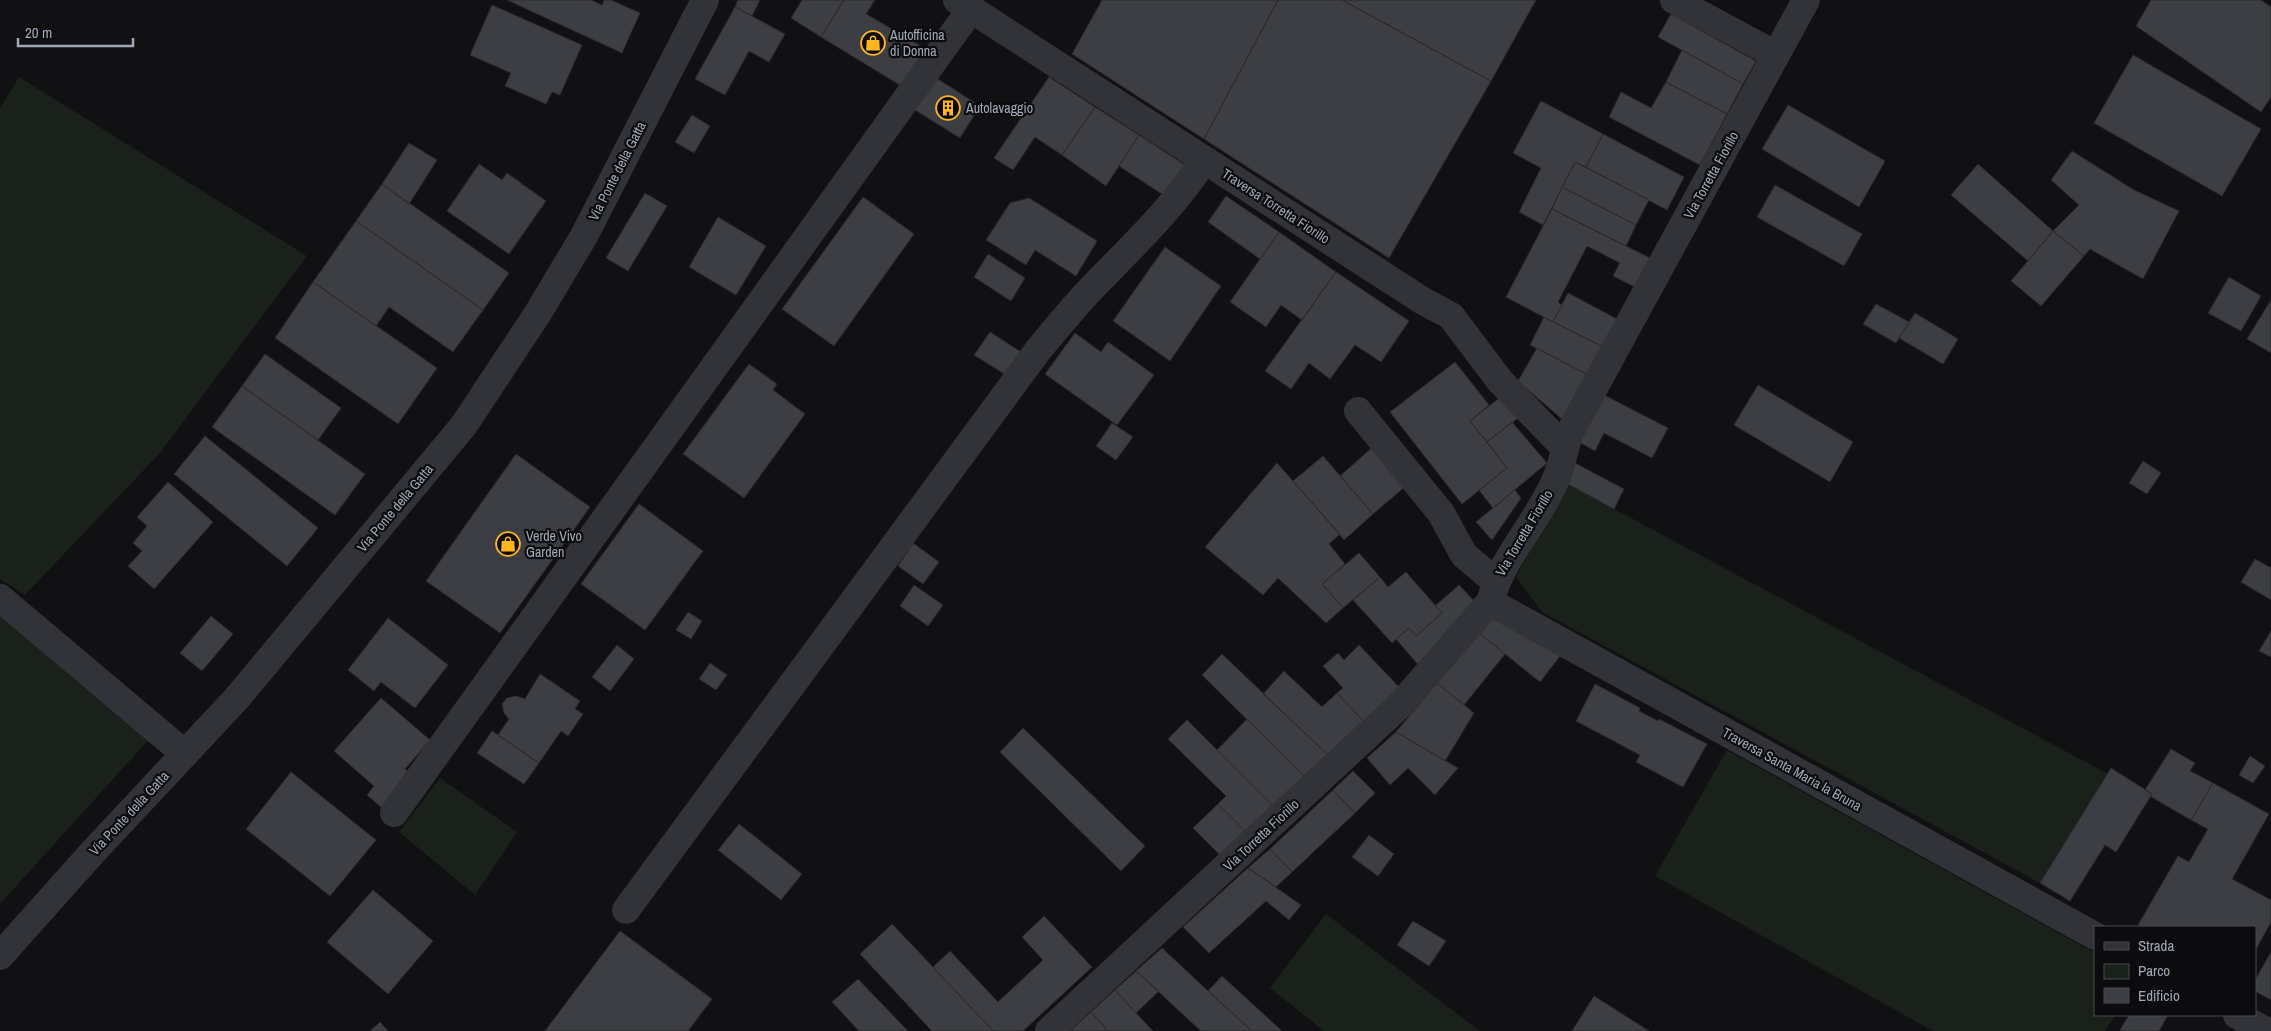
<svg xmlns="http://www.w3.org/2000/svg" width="2271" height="1031" font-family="'Archivo Narrow',sans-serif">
  <rect width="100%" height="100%" fill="#111113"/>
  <path fill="#19211a" d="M19 77 307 256 160 453 25 595 0 579V108Z
    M1566 483 2108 774 2040 883 1542 612 1516 577Z
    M0 615 153 735 0 904Z
    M1727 750 2095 953V1015H2116L2105 1031H1933L1655 876Z
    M440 778 517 832 475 895 399 832Z
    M1326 914 1480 1031H1324L1270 988Z"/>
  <path fill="#3d3e43" stroke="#2b2b2f" d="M507 0H591L602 5 604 0H611L640 13 622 53Z
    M738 0H760L752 16 735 7Z
    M802 0H844L821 37 791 18Z
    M844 0H875L866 14 926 49 903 87 821 37Z
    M1102 0H1278L1204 139 1072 54Z
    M1278 0H1342L1491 81 1389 258 1204 139Z
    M1342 0H1536L1491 81Z
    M2151 0H2261L2271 7V97L2261 112 2136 26Z
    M492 5 582 45 560 95 552 92 546 104 505 86 511 73 470 55Z
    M735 7 785 34 769 62 749 51 725 95 695 79Z
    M1671 14 1756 61 1743 84 1658 37Z
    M1682 50 1743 84 1727 114 1666 82Z
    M2133 55 2261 129 2222 196 2094 123Z
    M1049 77 1095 107 1062 155 1035 137 1013 170 994 158Z
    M936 78 980 106 960 138 915 110Z
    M1666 82 1727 114 1700 165 1609 117 1621 92 1651 108Z
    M1541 101 1603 134 1586 167 1575 162 1543 225 1519 212 1541 168 1513 153Z
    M1788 105 1885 161 1859 207 1762 149Z
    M1095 107 1139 135 1106 186 1062 155Z
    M692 115 710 126 694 153 675 142Z
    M1603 134 1684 177 1667 210 1586 167Z
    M1139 135 1185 165 1165 196 1119 166Z
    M409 143 437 160 409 204 382 184Z
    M2072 151 2134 190 2179 211 2143 279 2090 249 2084 256 2053 231 2079 205 2051 180Z
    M1575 162 1649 200 1636 225 1562 187Z
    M479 164 502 180 507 173 546 201 509 254 447 211Z
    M1978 164 2053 231 2028 261 1951 195Z
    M382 184 509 273 483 310 356 221Z
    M1775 185 1862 234 1844 266 1757 217Z
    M1562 187 1636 225 1626 246 1552 209Z
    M645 193 667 206 628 271 606 258Z
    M1226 196 1279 232 1260 259 1208 222Z
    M863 197 914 234 834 346 782 309Z
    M1029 198 1097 241 1076 276 1035 250 1026 265 986 240 1010 203Z
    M1552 209 1650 258 1635 287 1613 276 1620 263 1587 246 1558 302 1562 305 1553 322 1506 297Z
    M718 217 766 246 736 295 689 267Z
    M356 221 483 310 453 352 389 307 376 326 313 282Z
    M2053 231 2084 256 2041 306 2011 281Z
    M1279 232 1336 272 1302 320 1281 305 1266 327 1230 302Z
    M1165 247 1221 286 1170 361 1113 321Z
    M988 254 1025 278 1011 301 974 277Z
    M1336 272 1409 321 1381 362 1355 345 1330 379 1309 363 1291 389 1265 371Z
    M2229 277 2261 296 2241 331 2208 313Z
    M313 282 437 368 398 424 275 338Z
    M1568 293 1617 319 1603 347 1553 322Z
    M2271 300V353L2247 339Z
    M1876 304 1909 322 1896 343 1863 324Z
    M1915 313 1958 339 1943 364 1899 338Z
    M1544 317 1603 347 1588 375 1530 345Z
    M990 332 1021 352 1006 375 974 355Z
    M1075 333 1101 352 1108 342 1154 375 1117 425 1045 374Z
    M1537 348 1588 375 1563 420 1518 381Z
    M265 354 341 408 318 440 242 386Z
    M1455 362 1489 405 1470 421 1507 468 1462 504 1390 412Z
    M749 364 777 384 773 390 805 414 744 498 683 454Z
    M1758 385 1853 442 1830 482 1734 425Z
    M242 386 365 474 335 515 212 427Z
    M1604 395 1668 428 1652 458 1604 433 1595 451 1579 442Z
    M1502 396 1518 418 1487 442 1470 421Z
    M1512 422 1547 463 1493 508 1479 490 1507 468 1487 442Z
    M1112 423 1133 437 1116 460 1096 446Z
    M205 436 318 528 287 566 174 474Z
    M1373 447 1407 485 1373 514 1340 476Z
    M516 454 590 507 500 633 426 581Z
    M1323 456 1373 514 1344 540 1293 481Z
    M2143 461 2161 473 2147 494 2129 483Z
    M1573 462 1624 489 1614 509 1566 483Z
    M1277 463 1340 534 1329 544 1345 564 1322 584 1343 608 1326 623 1278 578 1263 595 1205 547Z
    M168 482 213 522 154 589 128 566 142 551 133 543 147 526 137 517Z
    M1515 490 1521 498 1492 540 1476 522Z
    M639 504 703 551 645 630 581 584Z
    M913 543 939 562 923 584 898 566Z
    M1359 553 1380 577 1343 608 1322 584Z
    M2255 559 2271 568V600L2241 582Z
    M1406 572 1442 613 1416 636 1409 628 1392 643 1353 600 1380 577 1388 587Z
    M914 585 943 605 928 626 900 606Z
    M1459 585 1477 604 1421 668 1396 639 1409 628 1416 636 1442 613 1435 606Z
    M688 612 702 621 691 639 676 630Z
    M211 616 233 634 202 671 180 653Z
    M1492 617 1560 656 1540 682 1479 633Z
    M388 618 448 665 415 708 381 682 374 691 348 670Z
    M2271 631V657L2259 651Z
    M1479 633 1505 654 1464 705 1437 683Z
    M617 645 634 659 610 691 592 677Z
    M1359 645 1400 688 1364 722 1337 693 1343 688 1323 666 1338 653 1344 660Z
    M1222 654 1328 755 1304 776 1202 675Z
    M710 663 727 675 716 690 699 679Z
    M1284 671 1322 707 1337 693 1364 722 1328 755 1263 694Z
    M540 674 580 701 575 709 583 714 568 736 561 731 539 763 498 735 509 719 504 713 502 704 507 698 516 696 525 699Z
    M1437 683 1474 713 1445 761 1396 732Z
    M1595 684 1640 708 1639 711 1658 721 1659 719 1707 744 1683 787 1636 762 1640 755 1576 721Z
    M381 698 430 740 405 769 412 774 382 808 367 795 374 786 334 751Z
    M1247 719 1304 776 1273 806 1217 750Z
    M1187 720 1273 806 1245 831 1218 804 1226 796 1168 739Z
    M1023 728 1145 846 1121 871 1000 752Z
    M492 731 539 763 524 784 477 753Z
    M1396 732 1458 768 1435 795 1408 768 1390 785 1367 758Z
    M2171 749 2195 763 2190 771 2213 783 2191 820 2150 796 2152 794 2145 790Z
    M2250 756 2265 766 2253 783 2239 775Z
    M2111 768 2152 794 2116 852 2105 845 2070 901 2040 883Z
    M1353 771 1375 793 1355 813 1333 790Z
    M291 772 376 840 330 896 246 829Z
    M2213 783 2269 814 2232 879 2271 900V922L2255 951V927H2143L2138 925 2178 856 2189 862 2208 829 2191 820Z
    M1333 790 1355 813 1292 872 1270 849Z
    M1218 804 1245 831 1220 855 1193 828Z
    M739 824 802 874 781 900 718 850Z
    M1369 835 1394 854 1378 876 1352 857Z
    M1270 849 1292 872 1276 887 1248 868Z
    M1248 868 1301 905 1289 920 1266 901 1209 953 1183 927Z
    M373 890 433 941 388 994 327 942Z
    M1044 916 1092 967 1023 1031H993L933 967 950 951 998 1002 1043 960 1022 937Z
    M1413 921 1446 941 1429 966 1397 945Z
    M892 924 933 967 993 1031H932L860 954Z
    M620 931 712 999 688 1031H545Z
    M1162 948 1208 991 1252 1031H1201L1136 971Z
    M2271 952V1000L2255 991V980Z
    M1136 971 1159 991 1136 1013 1115 990Z
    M1222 976 1282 1031H1252L1208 991Z
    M858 979 908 1031H859L832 1002Z
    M1115 990 1136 1013 1153 1031H1108L1091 1012Z
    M1594 996 1649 1031H1572Z
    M1091 1012 1108 1031H1070Z
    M2129 1015H2168L2159 1031H2122L2120 1030Z
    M380 1022 388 1031H370Z"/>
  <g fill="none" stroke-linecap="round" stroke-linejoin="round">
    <path stroke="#323338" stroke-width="28" d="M957 0 1423 301 1451 316 1500 381 1564 447
      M1674 0 1776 55
      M1358 411 1441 513 1464 555 1495 581
      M0 598 185 754
      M1490 602 2095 936
      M394 813 971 9
      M626 910 1039 349C1055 330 1071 310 1089 291 1129 249 1173 209 1204 160
      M0 956 92 853 237 698 464 425 538 313 584 236 705 0
      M2237 1015 2266 1031
      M1049 1031 1401 704 1490 602C1502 557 1537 523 1555 481 1563 465 1564 446 1571 430L1806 0"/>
  </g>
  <defs>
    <g id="shop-ring" transform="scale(1.25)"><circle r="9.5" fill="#0c0c0e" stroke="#ffb61d" stroke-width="1.5"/><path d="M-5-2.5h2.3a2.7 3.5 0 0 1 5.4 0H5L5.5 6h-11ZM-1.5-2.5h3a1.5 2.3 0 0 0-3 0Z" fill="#ffb61d"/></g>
    <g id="building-ring" transform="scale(1.25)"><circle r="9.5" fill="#0c0c0e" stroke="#ffb61d" stroke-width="1.5"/><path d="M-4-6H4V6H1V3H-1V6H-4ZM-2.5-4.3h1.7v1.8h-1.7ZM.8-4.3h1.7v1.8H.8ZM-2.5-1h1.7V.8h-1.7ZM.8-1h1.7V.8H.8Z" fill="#ffb61d"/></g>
  </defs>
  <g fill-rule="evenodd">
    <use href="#shop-ring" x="873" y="43"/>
    <use href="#building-ring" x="948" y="108"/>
    <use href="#shop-ring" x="508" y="544"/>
  </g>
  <g text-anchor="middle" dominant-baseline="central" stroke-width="4.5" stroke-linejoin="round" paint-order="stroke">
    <g font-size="14" fill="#a1a7b5" stroke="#0c0c0e" text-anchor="start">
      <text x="890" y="35">Autofficina<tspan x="890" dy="16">di Donna</tspan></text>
      <text x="966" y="108">Autolavaggio</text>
      <text x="526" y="536">Verde Vivo<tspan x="526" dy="16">Garden</tspan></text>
    </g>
    <g font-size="14" fill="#a1a7b5" stroke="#0c0c0e">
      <text transform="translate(617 171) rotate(-63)">Via Ponte della Gatta</text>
      <text transform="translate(1711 175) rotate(-61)">Via Torretta Fiorillo</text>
      <text transform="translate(1276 206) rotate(33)">Traversa Torretta Fiorillo</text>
      <text transform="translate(395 508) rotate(-50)">Via Ponte della Gatta</text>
      <text transform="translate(1524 533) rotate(-59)">Via Torretta Fiorillo</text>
      <text transform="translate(1792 769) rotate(29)">Traversa Santa Maria la Bruna</text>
      <text transform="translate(129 813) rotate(-47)">Via Ponte della Gatta</text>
      <text transform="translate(1261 835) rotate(-43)">Via Torretta Fiorillo</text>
    </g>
  </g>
  <rect x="2094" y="926" width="162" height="90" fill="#0c0c0e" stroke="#484a51"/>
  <rect x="2104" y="942" width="25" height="8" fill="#323338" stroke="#484a51"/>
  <text x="2138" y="951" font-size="15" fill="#a1a7b5">Strada</text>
  <rect x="2104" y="964" width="25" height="15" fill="#19211a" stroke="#484a51"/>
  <text x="2138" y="976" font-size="15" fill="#a1a7b5">Parco</text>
  <rect x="2104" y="988" width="25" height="15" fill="#3d3e43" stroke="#484a51"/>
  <text x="2138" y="1001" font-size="15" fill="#a1a7b5">Edificio</text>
  <path d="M18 38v8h115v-8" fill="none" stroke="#a1a7b5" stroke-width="2.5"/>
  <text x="25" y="38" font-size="15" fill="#a1a7b5" stroke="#0c0c0e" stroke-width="4" paint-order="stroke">20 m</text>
</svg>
